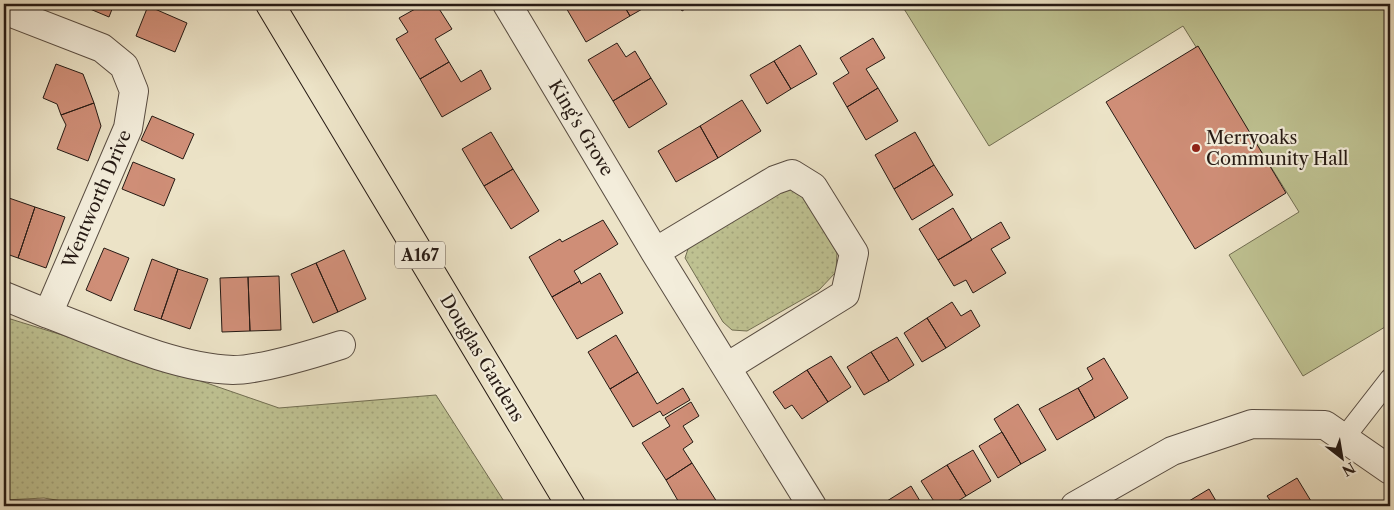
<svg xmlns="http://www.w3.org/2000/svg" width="1394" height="510" font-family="'Libre Caslon Text',serif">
  <defs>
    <pattern id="grass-dots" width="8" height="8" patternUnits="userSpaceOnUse" patternTransform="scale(1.25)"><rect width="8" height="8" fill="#bec191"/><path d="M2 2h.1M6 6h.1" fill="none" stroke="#a3a57c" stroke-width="1.8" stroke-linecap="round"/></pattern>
  </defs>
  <rect width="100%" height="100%" fill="#ece3c7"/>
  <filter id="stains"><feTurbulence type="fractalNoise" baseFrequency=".004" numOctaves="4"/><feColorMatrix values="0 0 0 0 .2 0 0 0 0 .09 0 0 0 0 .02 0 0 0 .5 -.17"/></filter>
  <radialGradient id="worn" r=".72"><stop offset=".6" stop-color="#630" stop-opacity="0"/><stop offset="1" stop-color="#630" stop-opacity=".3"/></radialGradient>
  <path fill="url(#grass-dots)" stroke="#726e52" d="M793 188 804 197 837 253 836 272 819 290 747 331 732 330 723 322 685 258 689 246 779 189Z
    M4 317 114 351 279 408 436 395 507 506H92L44 498 4 500Z"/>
  <path fill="#bec191" stroke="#726e52" d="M901 4H1390V324L1303 376 1229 255 1299 212 1183 26 989 146Z"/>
  <path fill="#cf8e77" stroke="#261a14" d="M77 4H92L90 9Z
    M92 4H114L109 17 90 9Z
    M424 4H436L452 29 435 39 449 62 420 79 396 39 408 32 399 18Z
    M568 4H623L630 16 586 42 565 6Z
    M623 4H651L630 16Z
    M678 4H693L682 11Z
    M148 6 187 23 175 52 136 36Z
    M873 38 885 58 866 69 878 88 847 107 833 83 849 73 840 58Z
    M617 43 626 57 635 51 651 78 613 101 588 60Z
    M800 45 817 74 791 89 774 61Z
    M1198 46 1286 193 1195 249 1106 102Z
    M774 61 791 89 767 104 750 75Z
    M449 62 461 82 481 70 491 89 442 117 420 79Z
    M56 64 83 74 94 103 61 115 57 104 43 98Z
    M651 78 667 104 629 128 613 101Z
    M878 88 898 121 866 140 847 107Z
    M742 100 761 131 718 158 700 126Z
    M94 103 101 126 88 161 57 149 66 125 61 115Z
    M152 116 194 134 183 159 141 140Z
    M700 126 718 158 676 182 658 151Z
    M491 132 513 169 484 186 462 149Z
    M915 132 934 165 894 189 875 155Z
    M133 162 175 179 164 206 122 189Z
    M934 165 953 195 912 220 894 189Z
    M513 169 539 211 511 229 484 186Z
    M9 198 35 207 18 258 4 253V213Z
    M35 207 65 217 46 268 18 258Z
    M953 208 972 240 938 260 919 229Z
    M603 220 618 244 574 271 580 281 552 297 529 257 560 239 562 242Z
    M1001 222 1010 238 991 249 1006 273 973 293 966 280 954 286 938 260Z
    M104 248 129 258 111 301 86 290Z
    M344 250 366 299 338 312 316 263Z
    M152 259 178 269 161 319 134 310Z
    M316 263 338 312 313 323 291 274Z
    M178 269 208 279 190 329 161 319Z
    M600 273 623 313 577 339 552 297 580 281 581 284Z
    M279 276 281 330 250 331 248 277Z
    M248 277 250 331 222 332 220 278Z
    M952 302 961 316 971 310 980 326 946 348 927 318Z
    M927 318 946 348 922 362 904 333Z
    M616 335 638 372 610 389 588 352Z
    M897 337 914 365 889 381 871 352Z
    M871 352 889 381 864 395 847 367Z
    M831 356 851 387 828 402 807 370Z
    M1104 358 1128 398 1095 418 1078 388 1093 379 1087 368Z
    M807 370 828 402 802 419 792 405 785 409 773 392Z
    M638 372 657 404 683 388 690 400 663 416 660 411 633 427 610 389Z
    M1078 388 1095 418 1057 440 1039 409Z
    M1390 395V409L1384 404Z
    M691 402 699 416 683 426 693 442 683 449 692 463 666 480 642 443 670 426 665 418Z
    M1018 404 1046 450 1021 464 994 419Z
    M1002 432 1021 464 998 478 979 446Z
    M973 450 991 481 966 496 947 465Z
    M692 463 717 502 711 506H681L666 480Z
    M947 465 966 496 950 506H937L921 481Z
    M1297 478 1314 506H1274L1267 496Z
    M911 486 923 506H879Z
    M1209 489 1219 506H1186L1184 504Z"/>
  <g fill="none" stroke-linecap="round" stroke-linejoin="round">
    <g stroke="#584c41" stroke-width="22">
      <path id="lane" d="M1344 438 1390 379"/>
    </g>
    <g stroke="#584c41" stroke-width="30">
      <path id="street" d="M507 4 655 252 812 506
        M4 10 102 48 124 66 134 91 128 128 48 314C104 335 174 368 233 370 261 370 313 354 341 345
        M655 252 775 180 792 174 813 187 854 253 845 294 727 367
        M4 296 48 314
        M1075 506 1172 451 1252 424 1325 425 1390 470"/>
    </g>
    <g stroke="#261a14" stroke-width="30">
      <path id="highway" d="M270 4 571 506"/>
    </g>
    <use href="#lane" stroke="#f3eddb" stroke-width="20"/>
    <use href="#street" stroke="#f3eddb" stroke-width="28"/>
    <use href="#highway" stroke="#ece3c7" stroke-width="28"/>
  </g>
  <circle fill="#8f2418" stroke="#f3eddb" stroke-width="2" cx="1196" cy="148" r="5"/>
  <g text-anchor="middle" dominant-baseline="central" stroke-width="4.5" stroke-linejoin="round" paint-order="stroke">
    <rect fill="#f3eddb" stroke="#645950" stroke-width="1" x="395" y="241.5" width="50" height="27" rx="4"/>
    <g font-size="16" font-weight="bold" fill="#261a14">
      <text x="420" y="255">A167</text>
    </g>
    <g font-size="18" fill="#261a14" stroke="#f3eddb">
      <text transform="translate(581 128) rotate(59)">King's Grove</text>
      <text transform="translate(97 199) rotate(-67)">Wentworth Drive</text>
      <text transform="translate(482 358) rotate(59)">Douglas Gardens</text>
    </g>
    <g font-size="18" fill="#261a14" stroke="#f3eddb" text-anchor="start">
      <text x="1206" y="138">Merryoaks<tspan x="1206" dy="21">Community Hall</tspan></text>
    </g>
  </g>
  <rect width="1394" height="510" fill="none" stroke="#ece3c7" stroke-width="20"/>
  <rect x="5" y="5" width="1384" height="500" fill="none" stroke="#261a14" stroke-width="2.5"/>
  <rect x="10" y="10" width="1374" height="490" fill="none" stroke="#261a14"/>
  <g transform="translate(1342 458) rotate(149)" stroke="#f3eddb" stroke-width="4" paint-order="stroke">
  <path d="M0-4L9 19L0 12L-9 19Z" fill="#261a14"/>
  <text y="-8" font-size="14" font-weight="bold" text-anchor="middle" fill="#261a14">N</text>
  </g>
  <rect width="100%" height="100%" filter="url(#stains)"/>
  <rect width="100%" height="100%" fill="url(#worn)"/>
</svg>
